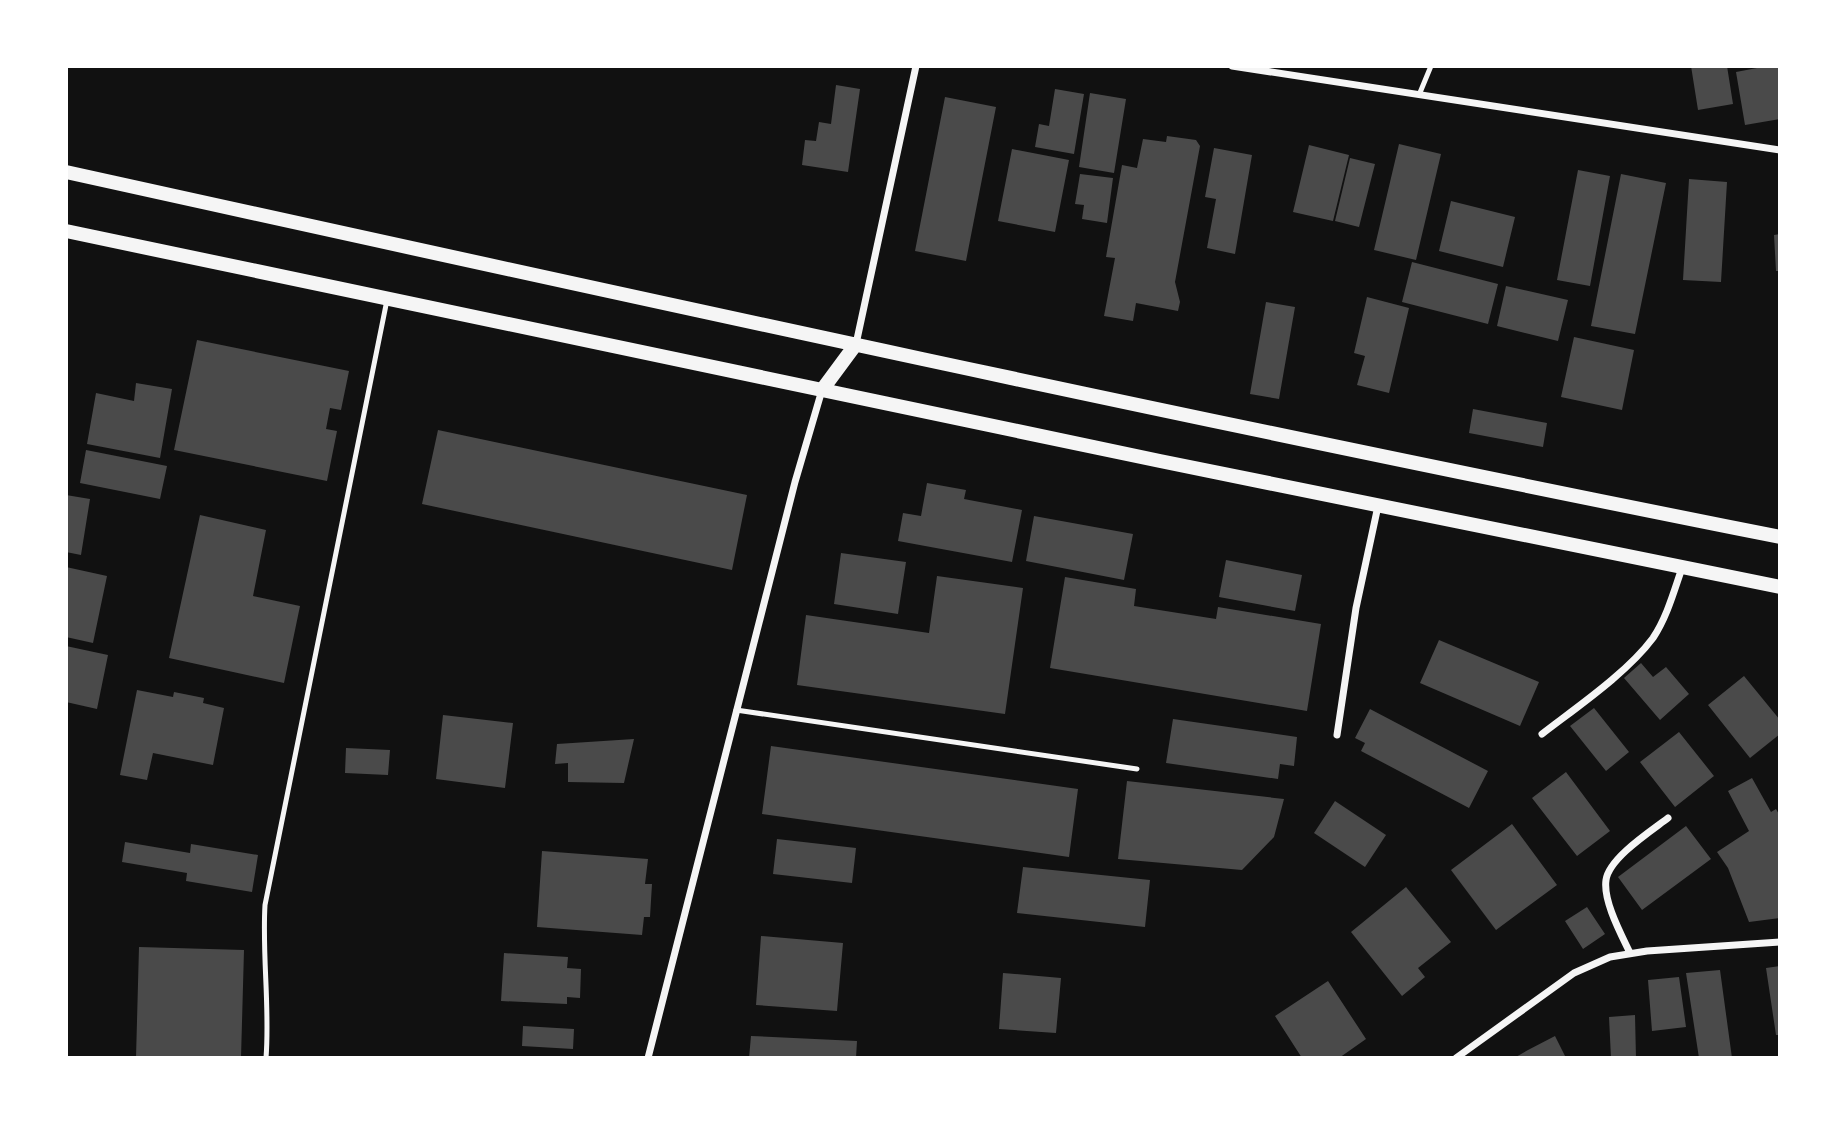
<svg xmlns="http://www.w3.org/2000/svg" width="1846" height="1124" font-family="'PT Serif',serif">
  <rect width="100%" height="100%" fill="#111"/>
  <path fill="#4a4a4a" d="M1691 66H1727L1733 104 1698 110Z
    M1757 66H1780V119L1745 125 1736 72 1757 68Z
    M836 85 860 89 848 172 802 165 805 140 816 141 819 122 831 124Z
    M1055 89 1084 94 1074 154 1035 147 1039 124 1049 126Z
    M1090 93 1126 99 1114 173 1079 167Z
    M945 97 996 107 966 261 915 251Z
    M1167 136 1196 140 1200 146 1175 282 1180 302 1178 311 1136 303 1133 321 1104 316 1115 258 1106 257 1122 165 1137 168 1143 139 1166 142Z
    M1399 144 1441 154 1416 260 1374 250Z
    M1309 145 1349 155 1333 221 1293 212Z
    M1214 148 1252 155 1235 254 1207 248 1216 199 1205 197Z
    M1012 149 1069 160 1055 232 998 221Z
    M1350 158 1375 164 1359 227 1335 221Z
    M1578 170 1610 176 1590 286 1557 280Z
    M1080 174 1113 178 1107 223 1082 219 1084 205 1075 204Z
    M1621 174 1666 183 1635 334 1591 326Z
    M1689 179 1727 182 1721 282 1683 280Z
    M1451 201 1515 217 1503 267 1439 251Z
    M1780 234V271H1776L1774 235Z
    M1412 262 1498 284 1488 324 1402 302Z
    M1506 286 1568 300 1558 341 1497 326Z
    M1367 297 1409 308 1389 393 1357 385 1365 356 1354 353Z
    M1266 302 1295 307 1279 399 1250 394Z
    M1574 337 1634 350 1622 410 1561 397Z
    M197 340 349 371 341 410 330 408 326 429 337 431 327 481 174 450Z
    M136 383 172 389 160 458 87 444 96 393 134 401Z
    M1473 409 1547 423 1543 447 1469 433Z
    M438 430 747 495 732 570 422 504Z
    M86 450 167 466 160 499 80 483Z
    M927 483 966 490 964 499 1022 510 1012 562 898 541 903 513 921 516Z
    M66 495 90 499 81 555 66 552Z
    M200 515 266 530 253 596 300 606 284 683 169 658Z
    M1034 516 1133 534 1124 580 1026 561Z
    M841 553 906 562 898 614 834 604Z
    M1226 560 1302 575 1295 611 1219 597Z
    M66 567 107 576 93 643 66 637Z
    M937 576 1023 588 1005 714 797 685 806 615 929 633Z
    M1065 577 1136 589 1134 606 1216 619 1218 607 1321 624 1307 711 1050 668Z
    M1439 640 1539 682 1520 726 1420 683Z
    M66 646 108 655 97 709 66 702Z
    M1641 663 1653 677 1666 667 1689 694 1660 720 1624 678Z
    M1744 676 1780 720V734L1750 758 1708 705Z
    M137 690 173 697 174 692 204 698 203 703 224 708 213 765 153 753 147 780 120 775Z
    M1594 708 1629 752 1606 771 1570 726Z
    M1370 709 1488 771 1469 808 1361 751 1365 743 1355 738Z
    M443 715 513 723 505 788 436 779Z
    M1173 719 1297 737 1294 766 1280 764 1278 779 1166 763Z
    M1679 732 1714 776 1675 807 1640 762Z
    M634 739 624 783 568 782V763L555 764 557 744Z
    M771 746 1078 789 1069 857 762 814Z
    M346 748 390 750 388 775 345 773Z
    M1566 772 1610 831 1577 856 1532 798Z
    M1752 778 1771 812 1776 809 1780 816V918L1749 922 1728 868 1717 852 1749 831 1728 791Z
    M1127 781 1284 799 1274 837 1242 870 1118 859Z
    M1335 801 1386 835 1365 867 1314 833Z
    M1512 824 1557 885 1496 930 1451 870Z
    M1686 826 1711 859 1642 910 1618 877Z
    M777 839 856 848 852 883 773 874Z
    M125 842 190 853 191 844 258 855 252 892 186 881 187 873 122 862Z
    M542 851 648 859 645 884H652L650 917H644L642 935 537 927Z
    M1023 867 1150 880 1145 927 1017 913Z
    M1406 887 1451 942 1418 968 1425 977 1402 996 1351 932Z
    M1587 907 1605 934 1583 949 1565 921Z
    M761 936 843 943 837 1011 756 1005Z
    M139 947 244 950 241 1058H136Z
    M504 953 568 957 567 968 581 969 580 998 567 997V1004L501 1001Z
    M1780 966V1035H1776L1766 968Z
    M1720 970 1732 1058H1699L1686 973Z
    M1003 973 1061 978 1056 1033 999 1029Z
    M1679 977 1686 1027 1652 1031 1648 980Z
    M1328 981 1366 1039 1339 1058H1302L1275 1016Z
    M1635 1015 1636 1058H1611L1609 1017Z
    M523 1026 574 1029 573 1049 522 1046Z
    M751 1036 857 1041 856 1058H749Z
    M1555 1036 1566 1058H1514L1528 1050Z"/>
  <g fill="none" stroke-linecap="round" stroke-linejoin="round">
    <path stroke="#f5f5f5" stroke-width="5" d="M1419 95 1431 66
      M736 710 1137 769
      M266 1058C270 1007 262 956 265 905L387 300"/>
    <path stroke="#f5f5f5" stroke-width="7" d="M1232 66 1780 150
      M856 344 916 66
      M1542 734C1577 707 1627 673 1653 638 1667 617 1674 591 1682 568
      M1337 735 1356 608 1378 506
      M1630 953C1621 934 1603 901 1606 880 1609 858 1651 831 1668 818
      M648 1058 795 482 822 390
      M1456 1058 1574 973 1610 957 1647 951 1780 942"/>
    <path stroke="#f5f5f5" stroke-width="14" d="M66 172C637 298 1207 423 1780 537
      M66 231 1160 461 1780 587
      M822 390 856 344"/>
  </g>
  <rect width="1846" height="1124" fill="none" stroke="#ffffff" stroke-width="136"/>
</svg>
